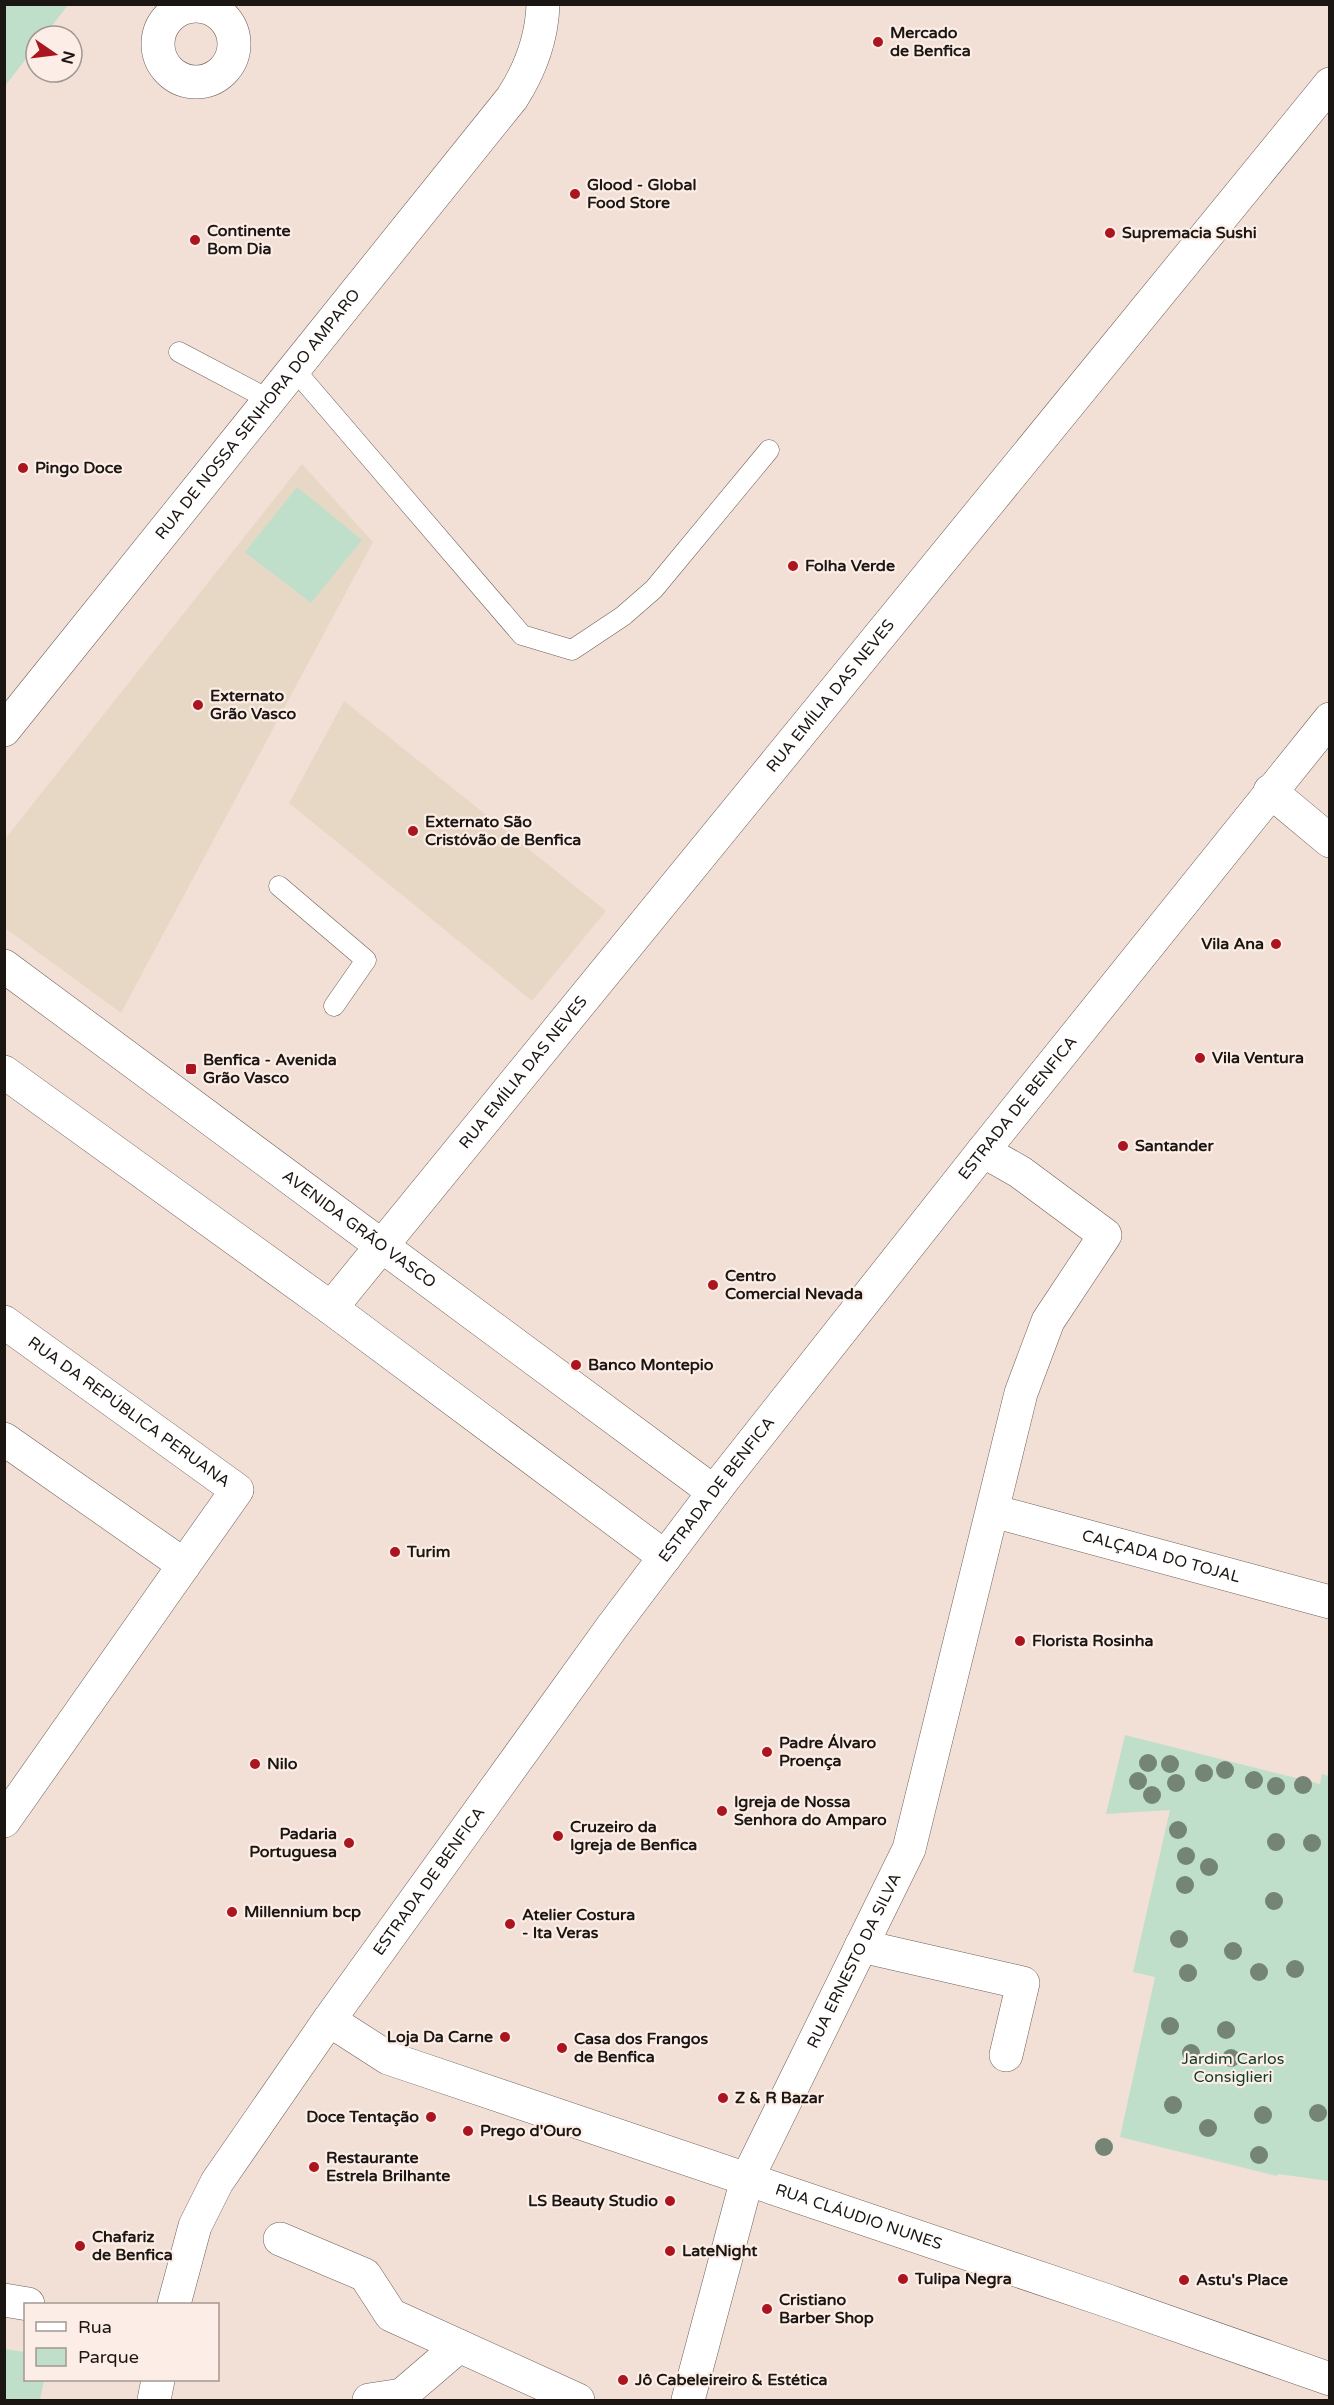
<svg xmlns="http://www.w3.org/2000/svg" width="1334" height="2405" font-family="'Varela Round',sans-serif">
  <rect width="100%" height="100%" fill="#f2e0d7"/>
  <path fill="#e7d8c5" d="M302 464 373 542 121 1013 5 928V839Z
    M344 701 606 911 532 1001 289 803Z"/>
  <path fill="#bfdfca" d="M5 4 68 5 44 36H36V46L5 86Z
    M297 487 362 540 311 603 245 552Z
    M1125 1735 1320 1784 1322 1774 1329 1776V2181L1278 2174 1277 2176 1120 2137 1155 1977 1133 1972 1170 1810 1106 1814Z
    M4 2349 25 2352 26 2380H44L40 2400H5Z"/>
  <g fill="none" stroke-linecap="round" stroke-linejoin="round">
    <g stroke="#6e5f57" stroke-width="21">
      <path id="lane" d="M179 352 270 400
        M294 369 522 635 572 650 623 616 654 589 769 450
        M279 886 366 960 334 1006"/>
    </g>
    <g stroke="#6e5f57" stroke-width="34">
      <g id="street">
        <circle cx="196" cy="44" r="38"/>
        <path id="s1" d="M4 730 512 98C530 70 542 38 543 4"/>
        <path d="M1270 791 1330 841"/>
        <path id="s2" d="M4 966 714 1492"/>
        <path d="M4 1072 331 1308 665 1557"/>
        <path id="s3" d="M331 1308 1330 84"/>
        <path id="s4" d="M4 1322 237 1490 184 1565 4 1439"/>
        <path id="s5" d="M993 1511 1330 1602"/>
        <path d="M4 1821 184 1565"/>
        <path d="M861 1946 1023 1983 1006 2055"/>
        <path id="s6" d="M329 2020 388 2058 1108 2301 1330 2379"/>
        <path d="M280 2239 365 2275 391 2315 578 2400"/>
        <path d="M4 2300 28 2304"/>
        <path d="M369 2400 402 2395 459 2346"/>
        <path id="s7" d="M688 2400 747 2179 909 1849 1021 1393 1048 1321 1105 1235 1020 1172 983 1151"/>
      </g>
    </g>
    <g stroke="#6e5f57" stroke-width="34">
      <g id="secondary">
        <path id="s8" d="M174 2304 195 2226 217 2182 329 2020 612 1627 723 1480 983 1151 1330 719"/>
        <path d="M154 2400 158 2380"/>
      </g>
    </g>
    <use href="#lane" stroke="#fff" stroke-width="20"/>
    <use href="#street" stroke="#fff" stroke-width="33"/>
    <use href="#secondary" stroke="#fff" stroke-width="33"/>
  </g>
  <g fill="#758575">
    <circle cx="1148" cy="1763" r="9"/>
    <circle cx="1170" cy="1764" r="9"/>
    <circle cx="1225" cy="1770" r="9"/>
    <circle cx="1204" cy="1773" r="9"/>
    <circle cx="1254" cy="1780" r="9"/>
    <circle cx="1138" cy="1781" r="9"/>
    <circle cx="1176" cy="1783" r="9"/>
    <circle cx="1303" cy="1785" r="9"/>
    <circle cx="1276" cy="1786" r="9"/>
    <circle cx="1152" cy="1795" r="9"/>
    <circle cx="1178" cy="1830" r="9"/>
    <circle cx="1276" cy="1842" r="9"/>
    <circle cx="1312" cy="1843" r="9"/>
    <circle cx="1186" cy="1856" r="9"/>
    <circle cx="1209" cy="1867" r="9"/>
    <circle cx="1185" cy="1885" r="9"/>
    <circle cx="1274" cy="1901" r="9"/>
    <circle cx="1179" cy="1939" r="9"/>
    <circle cx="1233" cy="1951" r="9"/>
    <circle cx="1295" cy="1969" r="9"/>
    <circle cx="1259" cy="1972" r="9"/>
    <circle cx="1188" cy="1973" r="9"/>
    <circle cx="1170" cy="2026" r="9"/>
    <circle cx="1226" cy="2030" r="9"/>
    <circle cx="1191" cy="2053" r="9"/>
    <circle cx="1231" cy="2058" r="9"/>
    <circle cx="1173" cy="2105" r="9"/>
    <circle cx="1318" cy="2113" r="9"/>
    <circle cx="1263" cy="2115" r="9"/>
    <circle cx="1208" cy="2128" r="9"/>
    <circle cx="1104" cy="2147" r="9"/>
    <circle cx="1259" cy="2155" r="9"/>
  </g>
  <g fill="#aa1520" stroke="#fceee7" stroke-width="2">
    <circle cx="878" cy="42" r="6"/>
    <circle cx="575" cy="194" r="6"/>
    <circle cx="1110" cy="233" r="6"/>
    <circle cx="195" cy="240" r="6"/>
    <circle cx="23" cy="468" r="6"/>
    <circle cx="793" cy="566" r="6"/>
    <circle cx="198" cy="705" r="6"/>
    <circle cx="413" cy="831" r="6"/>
    <circle cx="1276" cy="944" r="6"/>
    <circle cx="1200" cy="1058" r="6"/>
    <rect x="185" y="1063" width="12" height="12" rx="3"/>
    <circle cx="1123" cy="1146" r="6"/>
    <circle cx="713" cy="1285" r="6"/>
    <circle cx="576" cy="1365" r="6"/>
    <circle cx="395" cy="1552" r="6"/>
    <circle cx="1020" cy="1641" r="6"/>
    <circle cx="767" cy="1752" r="6"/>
    <circle cx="255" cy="1764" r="6"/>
    <circle cx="722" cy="1811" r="6"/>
    <circle cx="558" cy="1836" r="6"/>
    <circle cx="349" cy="1843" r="6"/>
    <circle cx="232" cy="1912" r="6"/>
    <circle cx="510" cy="1924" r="6"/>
    <circle cx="505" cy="2037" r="6"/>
    <circle cx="562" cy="2048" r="6"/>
    <circle cx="723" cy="2098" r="6"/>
    <circle cx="431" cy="2117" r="6"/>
    <circle cx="468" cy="2131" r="6"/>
    <circle cx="314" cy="2167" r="6"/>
    <circle cx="670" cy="2201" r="6"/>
    <circle cx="80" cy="2246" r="6"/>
    <circle cx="670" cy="2251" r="6"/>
    <circle cx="903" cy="2279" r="6"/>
    <circle cx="1184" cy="2280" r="6"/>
    <circle cx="767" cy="2309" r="6"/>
    <circle cx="623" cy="2380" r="6"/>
  </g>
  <g text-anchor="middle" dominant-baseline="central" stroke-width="4.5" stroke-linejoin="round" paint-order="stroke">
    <g font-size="16" font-weight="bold" fill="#1c1613" stroke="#fceee7" text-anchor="start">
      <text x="890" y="33">Mercado<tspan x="890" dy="18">de Benfica</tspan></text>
      <text x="587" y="185">Glood - Global<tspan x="587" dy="18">Food Store</tspan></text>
      <text x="207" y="231">Continente<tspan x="207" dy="18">Bom Dia</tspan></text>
      <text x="1122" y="233">Supremacia Sushi</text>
      <text x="35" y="468">Pingo Doce</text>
      <text x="805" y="566">Folha Verde</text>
      <text x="210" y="696">Externato<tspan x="210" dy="18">Grão Vasco</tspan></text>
      <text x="425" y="822">Externato São<tspan x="425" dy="18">Cristóvão de Benfica</tspan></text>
      <text x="1264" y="944" text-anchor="end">Vila Ana</text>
      <text x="1212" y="1058">Vila Ventura</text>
      <text x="203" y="1060">Benfica - Avenida<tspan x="203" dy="18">Grão Vasco</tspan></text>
      <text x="1135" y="1146">Santander</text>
      <text x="725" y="1276">Centro<tspan x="725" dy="18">Comercial Nevada</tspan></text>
      <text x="588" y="1365">Banco Montepio</text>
      <text x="407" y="1552">Turim</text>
      <text x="1032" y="1641">Florista Rosinha</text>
      <text x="779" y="1743">Padre Álvaro<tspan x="779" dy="18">Proença</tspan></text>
      <text x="267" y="1764">Nilo</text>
      <text x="734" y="1802">Igreja de Nossa<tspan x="734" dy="18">Senhora do Amparo</tspan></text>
      <text x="570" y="1827">Cruzeiro da<tspan x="570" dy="18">Igreja de Benfica</tspan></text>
      <text x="337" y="1834" text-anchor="end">Padaria<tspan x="337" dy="18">Portuguesa</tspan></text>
      <text x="244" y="1912">Millennium bcp</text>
      <text x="522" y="1915">Atelier Costura<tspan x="522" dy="18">- Ita Veras</tspan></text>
      <text x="493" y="2037" text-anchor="end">Loja Da Carne</text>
      <text x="574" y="2039">Casa dos Frangos<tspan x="574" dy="18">de Benfica</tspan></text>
      <text x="735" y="2098">Z &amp; R Bazar</text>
      <text x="419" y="2117" text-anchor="end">Doce Tentação</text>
      <text x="480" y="2131">Prego d'Ouro</text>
      <text x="326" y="2158">Restaurante<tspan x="326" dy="18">Estrela Brilhante</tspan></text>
      <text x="658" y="2201" text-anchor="end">LS Beauty Studio</text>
      <text x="92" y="2237">Chafariz<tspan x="92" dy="18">de Benfica</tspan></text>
      <text x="682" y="2251">LateNight</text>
      <text x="915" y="2279">Tulipa Negra</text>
      <text x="1196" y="2280">Astu's Place</text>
      <text x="779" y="2300">Cristiano<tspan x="779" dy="18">Barber Shop</tspan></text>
      <text x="635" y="2380">Jô Cabeleireiro &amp; Estética</text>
    </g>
    <g font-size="16" fill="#1c1613" stroke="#fceee7">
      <text stroke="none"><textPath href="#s1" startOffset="405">RUA DE NOSSA SENHORA DO AMPARO</textPath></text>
      <text stroke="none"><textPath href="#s3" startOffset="790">RUA EMÍLIA DAS NEVES</textPath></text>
      <text stroke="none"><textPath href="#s3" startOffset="304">RUA EMÍLIA DAS NEVES</textPath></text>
      <text stroke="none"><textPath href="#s8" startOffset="1470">ESTRADA DE BENFICA</textPath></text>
      <text stroke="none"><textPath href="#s2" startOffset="442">AVENIDA GRÃO VASCO</textPath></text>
      <text stroke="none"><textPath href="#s4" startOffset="154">RUA DA REPÚBLICA PERUANA</textPath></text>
      <text stroke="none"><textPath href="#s8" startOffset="984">ESTRADA DE BENFICA</textPath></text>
      <text stroke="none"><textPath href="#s5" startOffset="174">CALÇADA DO TOJAL</textPath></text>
      <text stroke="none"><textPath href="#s8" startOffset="498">ESTRADA DE BENFICA</textPath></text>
      <text stroke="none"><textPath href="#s7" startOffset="472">RUA ERNESTO DA SILVA</textPath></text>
      <text stroke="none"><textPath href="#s6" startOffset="567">RUA CLÁUDIO NUNES</textPath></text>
    </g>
    <g font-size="16" fill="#0e3b24" stroke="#fceee7">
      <text x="1233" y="2059">Jardim Carlos<tspan x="1233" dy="18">Consiglieri</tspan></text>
    </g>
  </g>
  <rect width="1334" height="2405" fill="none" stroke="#1c1613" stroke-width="12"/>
  <rect x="24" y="2303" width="195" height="78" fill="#fceee7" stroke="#a29892" stroke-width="1.5"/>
  <rect x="36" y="2322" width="30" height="9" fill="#ffffff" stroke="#a29892" stroke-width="1.5"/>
  <text x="78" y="2333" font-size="18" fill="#1c1613">Rua</text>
  <rect x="36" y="2348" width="30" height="18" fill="#bfdfca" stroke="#a29892" stroke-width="1.5"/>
  <text x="78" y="2363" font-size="18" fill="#1c1613">Parque</text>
  <g transform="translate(54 54) rotate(104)"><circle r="28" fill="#fceee7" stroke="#a29892" stroke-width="1.5"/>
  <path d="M0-4.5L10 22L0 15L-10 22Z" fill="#aa1520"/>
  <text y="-9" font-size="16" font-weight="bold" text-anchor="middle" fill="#1c1613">N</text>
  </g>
</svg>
